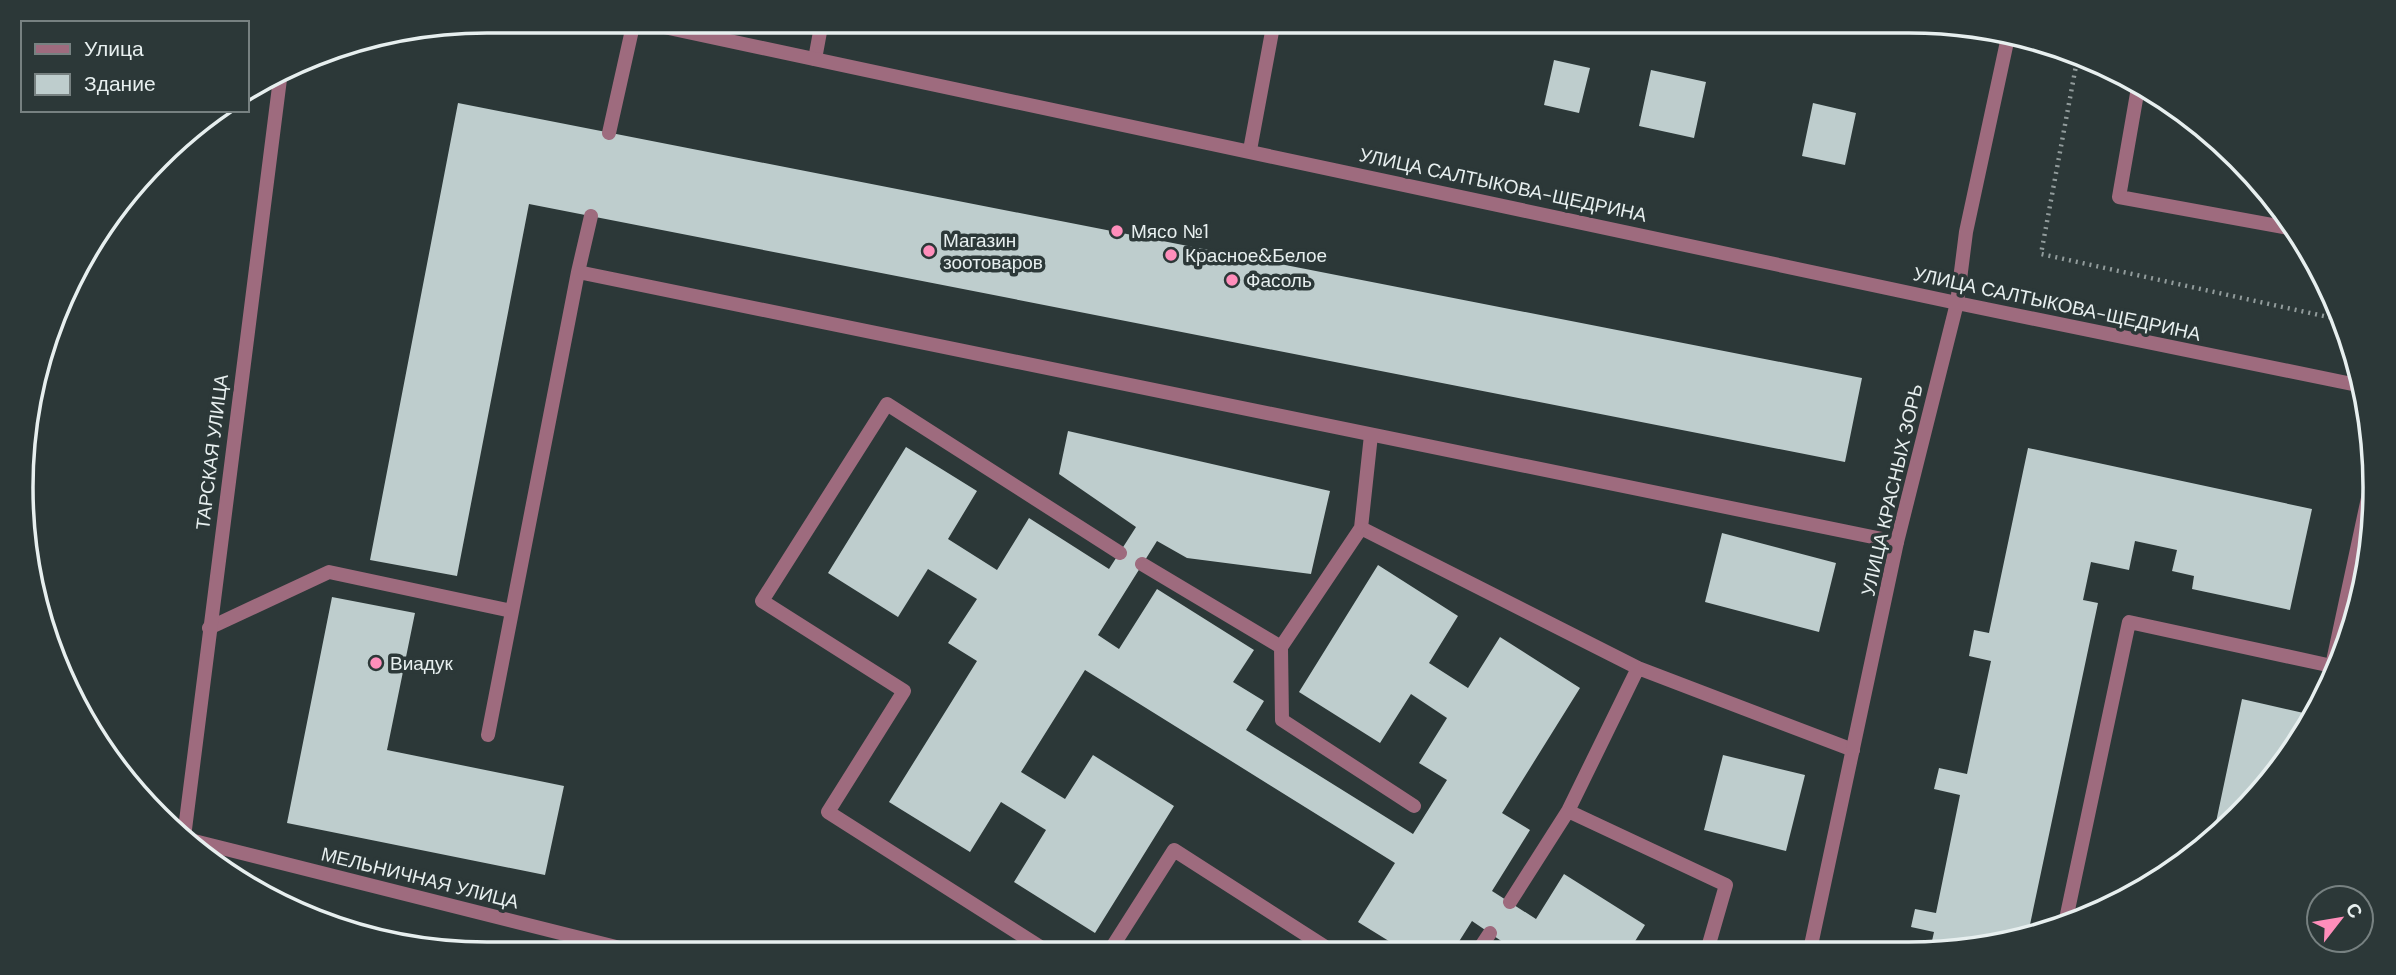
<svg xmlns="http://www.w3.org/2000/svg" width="2396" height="975" font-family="'DM Sans',sans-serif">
  <rect width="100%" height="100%" fill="#2c3838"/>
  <path fill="#becdcd" d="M1554 60 1590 68 1579 113 1544 105Z
    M1651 70 1706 82 1694 138 1639 126Z
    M2161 97 2169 103 2184 113 2159 108Z
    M458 103 1862 378 1845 462 529 204 457 576 370 560Z
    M1813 103 1856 113 1845 165 1802 156Z
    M1068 431 1330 491 1311 574 1187 558 1157 541 1098 635 1119 649 1157 589 1254 650 1233 682 1264 701 1246 730 1413 834 1447 780 1419 763 1447 718 1411 694 1380 743 1299 692 1378 565 1458 616 1429 663 1468 688 1500 637 1580 688 1502 813 1530 830 1492 891 1536 919 1564 874 1645 925 1629 951H1516L1472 921 1453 951H1405L1358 922 1395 863 1085 670 1021 772 1065 799 1093 755 1174 806 1095 933 1014 882 1046 830 1001 802 970 852 889 802 977 661 948 643 977 599 928 569 898 617 828 573 906 447 977 491 948 539 997 570 1029 518 1109 569 1136 527 1059 474Z
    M2028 448 2312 509 2290 610 2192 589 2194 576 2172 571 2177 550 2135 541 2129 570 2091 562 2083 600 2098 603 2028 934 1970 950H1930L1934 932 1911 927 1915 909 1936 913 1960 795 1934 789 1939 768 1967 774 1991 661 1969 656 1974 630 1989 633Z
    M1722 533 1836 563 1819 632 1705 602Z
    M332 597 415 613 387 750 564 786 545 875 287 823Z
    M2242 699 2308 714 2296 747 2212 841Z
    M1723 755 1805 775 1786 851 1704 830Z"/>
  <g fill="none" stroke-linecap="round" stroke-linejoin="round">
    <path stroke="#929c9c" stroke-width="4.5" stroke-dasharray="2 5" stroke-linecap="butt" d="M2078 55 2041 254 2342 320
      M27 490 45 341"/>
    <path stroke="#9e6b7e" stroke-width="14" d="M815 59 822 21
      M2139 82 2119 197 2294 229
      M609 133 634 21
      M1250 150 1274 21
      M591 216 578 272 1897 542
      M1361 528 1371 435
      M1142 564 1281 647 1361 528 1638 668
      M209 628 329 572 512 611
      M1281 647 1282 720 1414 806
      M488 735 578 272
      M1510 902 1568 811
      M2065 924 2129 622 2332 666 2374 470
      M1478 951 1490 933
      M1707 951 1726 885 1568 811 1638 668 1853 750
      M1048 952 828 812 904 691 762 601 887 404 1120 553
      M1109 952 1174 850 1333 952"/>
    <path stroke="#9e6b7e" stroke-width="14" d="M636 21 1957 303 2362 386
      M184 837 281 71
      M186 839 644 954
      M1810 950 1897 542 1957 303 1966 232 2008 37"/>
  </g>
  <g fill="#ff8ebb" stroke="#2c3838" stroke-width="2.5">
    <circle cx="1117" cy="231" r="7"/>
    <circle cx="929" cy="251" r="7"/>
    <circle cx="1171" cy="255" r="7"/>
    <circle cx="1232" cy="280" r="7"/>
    <circle cx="376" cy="663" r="7"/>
  </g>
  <g text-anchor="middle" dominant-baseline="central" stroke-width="7" stroke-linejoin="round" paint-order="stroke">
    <g font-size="19" fill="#e7efef" stroke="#2c3838">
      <text transform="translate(1503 185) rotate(12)">УЛИЦА САЛТЫКОВА-ЩЕДРИНА</text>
      <text transform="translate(2057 304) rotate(12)">УЛИЦА САЛТЫКОВА-ЩЕДРИНА</text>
      <text transform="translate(212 452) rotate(-83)">ТАРСКАЯ УЛИЦА</text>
      <text transform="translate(1892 490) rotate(-77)">УЛИЦА КРАСНЫХ ЗОРЬ</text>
      <text transform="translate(420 878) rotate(14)">МЕЛЬНИЧНАЯ УЛИЦА</text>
    </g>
    <g font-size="19" fill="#e7efef" stroke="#2c3838" text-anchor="start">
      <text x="1131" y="231">Мясо №1</text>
      <text x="943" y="240">Магазин<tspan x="943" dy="22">зоотоваров</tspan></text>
      <text x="1185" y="255">Красное&amp;Белое</text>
      <text x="1246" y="280">Фасоль</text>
      <text x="390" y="663">Виадук</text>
    </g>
  </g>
  <path d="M0 0H2396V975H0ZM487 33H1909A454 454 0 0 1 2363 487V488A454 454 0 0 1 1909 942H487A454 454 0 0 1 33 488V487A454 454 0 0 1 487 33Z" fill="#2c3838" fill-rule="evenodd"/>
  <path fill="none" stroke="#e7efef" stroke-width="3.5" d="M487 33H1909A454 454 0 0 1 2363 487V488A454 454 0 0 1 1909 942H487A454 454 0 0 1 33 488V487A454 454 0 0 1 487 33Z"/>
  <rect x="21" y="21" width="228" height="91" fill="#2c3838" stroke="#778181" stroke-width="2"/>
  <rect x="35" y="44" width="35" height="10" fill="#9e6b7e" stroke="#778181" stroke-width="2"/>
  <text x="84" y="56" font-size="21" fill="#e7efef">Улица</text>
  <rect x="35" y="74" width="35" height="21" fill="#becdcd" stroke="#778181" stroke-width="2"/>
  <text x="84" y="91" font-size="21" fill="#e7efef">Здание</text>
  <g transform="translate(2340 919) rotate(59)"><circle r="33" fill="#2c3838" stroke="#778181" stroke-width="2"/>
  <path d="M0-5L12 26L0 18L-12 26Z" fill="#ff8ebb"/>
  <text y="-10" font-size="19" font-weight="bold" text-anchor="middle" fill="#e7efef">С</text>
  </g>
</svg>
